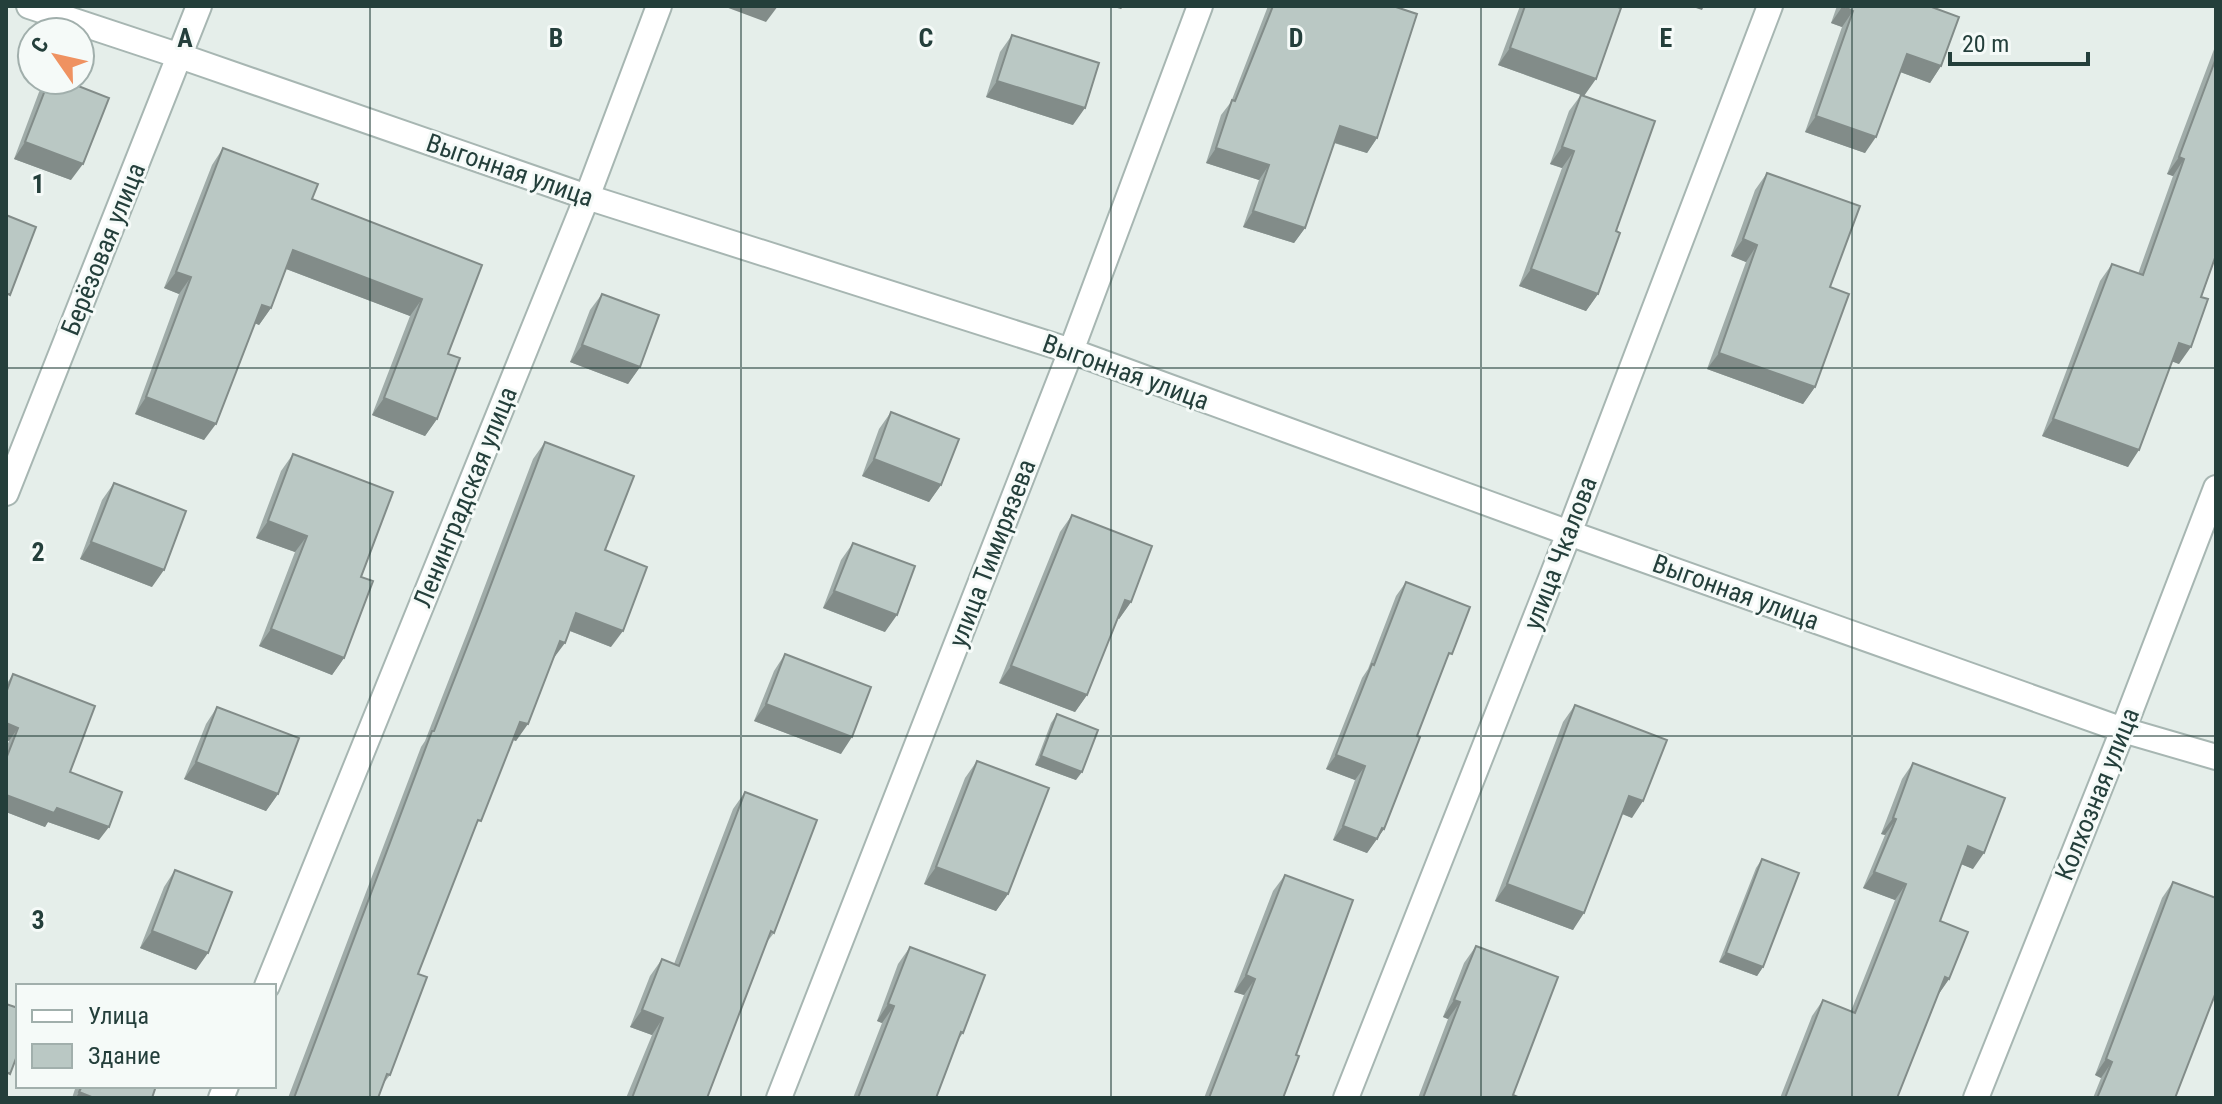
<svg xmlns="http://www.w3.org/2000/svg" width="2222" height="1104" font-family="'Roboto Condensed',sans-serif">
  <rect width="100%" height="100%" fill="#e5eeea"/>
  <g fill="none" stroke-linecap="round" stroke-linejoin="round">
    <g stroke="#a7b6b2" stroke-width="28">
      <path id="minor" d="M29 6 180 56 587 197 1071 351 1569 533 2123 730 2216 757
        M6 493 199 6
        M267 986 587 197 659 6
        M221 1098 226 1086
        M779 1098 1071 351 1200 6
        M1346 1098 1569 533 1770 6
        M1976 1098 2123 730 2216 488"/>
    </g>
    <use href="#minor" stroke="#fff" stroke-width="24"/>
  </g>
  <path fill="#a0aca9" d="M1268 6H1393L1377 138 1367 153 1334 143 1305 228 1294 243 1243 227 1259 180 1206 163 1221 115 1231 102Z
    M1520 6H1615L1584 96 1616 231 1598 294 1586 311 1519 286 1562 168 1550 164 1569 111 1581 95 1498 65Z
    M1837 6H1929L1941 66 1930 83 1900 72 1865 153 1805 132 1842 27 1831 23Z
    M1012 35 1073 125 986 97 1000 52Z
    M2216 44V255L2179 364 2172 361 2128 467 2042 436 2100 281 2112 264 2138 274 2173 176 2167 174Z
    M47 80H63L71 180 14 159 39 92Z
    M223 148 312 199 482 265 448 354 437 419 425 436 372 415 410 316 286 269 271 308 259 325 255 323 204 440 135 414 179 294 164 288 212 165Z
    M1767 173 1830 287 1815 387 1803 404 1707 369 1746 262 1731 256 1755 190Z
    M602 294 640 367 628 384 570 362 590 310Z
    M891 412 941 485 929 502 862 476 879 429Z
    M545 442 605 550 611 647 570 631 553 659 516 741 513 740 473 832 418 974 390 1075 383 1084 378 1098H288L421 747 425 741 469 628 533 459Z
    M293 454 361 577 344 658 332 675 259 646 295 552 256 538 281 471Z
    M114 483 152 587 80 559 102 500Z
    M1072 515 1131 602 1119 619 1117 618 1087 695 1075 712 999 683 1060 532Z
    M853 543 885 632 823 608 841 560Z
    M1406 582 1445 664 1417 736 1384 829 1367 853 1333 840 1355 780 1326 769 1362 678 1368 669 1396 596Z
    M785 654 841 754 754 721 774 671Z
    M13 674 70 772 99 840 48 822 45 827 6 812V748L9 741 6 740V685Z
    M1575 705 1632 818 1622 814 1573 930 1495 901 1563 722Z
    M217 707 278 794 266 811 184 779 206 724Z
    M1057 714 1076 780 1035 765 1051 723Z
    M977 761 1008 894 996 911 924 884 965 778Z
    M1913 763 1973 869 1961 864 1940 921 1949 979 1938 995 1897 1098H1780L1812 1016 1823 1000 1851 1011 1895 900 1863 888 1885 835 1881 834 1902 779Z
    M745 792 774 933 766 943 707 1098H626L652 1035 630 1027 650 976 662 959 674 964 733 809Z
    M1762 859 1763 967 1757 976 1719 962 1756 868Z
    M175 870 196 970 140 948 164 887Z
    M1285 875 1296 1055 1283 1098H1204L1244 995 1234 992 1273 891Z
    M2173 882 2175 1098H2093L2101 1078 2095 1075 2162 898Z
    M1476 946 1513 1095 1520 1098H1418L1448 1019 1443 1017 1464 963Z
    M910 947 963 1033 958 1040 936 1098H853L882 1023 877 1021 898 964Z
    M76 1086H156L152 1098H72Z"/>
  <path fill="#828c89" d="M723 6H778L766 22Z
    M1110 6H1124L1121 9Z
    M1690 6H1704L1702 10Z
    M1842 7 1853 11 1842 27 1831 23Z
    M1510 48 1596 79 1584 96 1498 65Z
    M1907 54 1941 66 1930 83 1895 70Z
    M997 81 1085 108 1073 125 986 97Z
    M1816 116 1876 137 1865 153 1805 132Z
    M1340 126 1377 138 1367 153 1329 141Z
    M25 142 83 164 71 180 14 159Z
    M1562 147 1574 151 1562 168 1550 164Z
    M1216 148 1269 165 1259 180 1206 163Z
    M2179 157 2184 159 2173 176 2167 174Z
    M1253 211 1305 228 1294 243 1243 227Z
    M1743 239 1757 245 1746 262 1731 256Z
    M293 250 422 299 410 316 281 267Z
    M1531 269 1598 294 1586 311 1519 286Z
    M176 272 191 277 179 294 164 288Z
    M262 305 271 308 259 325 250 321Z
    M2179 343 2191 347 2179 364 2168 360Z
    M582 345 640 367 628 384 570 362Z
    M1719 353 1815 387 1803 404 1707 369Z
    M146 397 216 424 204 440 135 414Z
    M384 398 437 419 425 436 372 415Z
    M2053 419 2139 450 2128 467 2042 436Z
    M874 459 941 485 929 502 862 476Z
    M268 521 307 536 295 552 256 538Z
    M91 542 164 570 152 587 80 559Z
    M834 591 897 615 885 632 823 608Z
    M1125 600 1131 602 1119 619 1113 616Z
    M576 613 623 631 611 647 565 629Z
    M271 629 344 658 332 675 259 646Z
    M560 641 565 643 553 659Z
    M1011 666 1087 695 1075 712 999 683Z
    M766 704 852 737 841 754 754 721Z
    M520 722 528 724 516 741 509 738Z
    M6 723 18 728 9 741 6 740Z
    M1336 755 1365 766 1355 780 1326 769Z
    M1041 756 1082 772 1076 780 1035 765Z
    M196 762 278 794 266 811 184 779Z
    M6 795 57 808 109 827 99 840 48 822 45 827 6 812Z
    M1629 796 1643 801 1632 818 1618 812Z
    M1893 818 1896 819 1885 835 1881 834Z
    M1343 826 1382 828 1384 829 1367 853 1333 840Z
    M1968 846 1984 853 1973 869 1956 862Z
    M936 867 1008 894 996 911 924 884Z
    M1874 872 1906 884 1895 900 1863 888Z
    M1507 884 1584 913 1573 930 1495 901Z
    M152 931 208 953 196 970 140 948Z
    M1726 953 1763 967 1757 976 1719 962Z
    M1246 975 1255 979 1244 995 1234 992Z
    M1945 977 1949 979 1938 995 1933 993Z
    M1454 1000 1460 1002 1448 1019 1443 1017Z
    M888 1004 894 1006 882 1023 877 1021Z
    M642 1010 663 1018 652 1035 630 1027Z
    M2106 1059 2112 1062 2101 1078 2095 1075Z
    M79 1092 94 1098H76Z"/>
  <path fill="#bac8c4" stroke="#828c89" stroke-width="2" d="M1273 6H1393L1417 14 1377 138 1340 126 1305 228 1253 211 1269 165 1216 148 1232 100 1235 101Z
    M1525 6H1615L1621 8 1596 79 1510 48Z
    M1842 6H1929L1959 17 1941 66 1907 54 1876 137 1816 116 1853 11Z
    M1012 35 1099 63 1085 108 997 81Z
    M2216 58V255L2201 297 2208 299 2191 347 2179 343 2139 450 2053 419 2112 264 2143 275 2184 159 2179 157Z
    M49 80H63L109 98 83 164 25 142Z
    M1581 95 1655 121 1616 231 1620 233 1598 294 1531 269 1574 151 1562 147Z
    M223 148 318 184 312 199 482 265 448 354 460 358 437 419 384 398 422 299 293 250 271 308 262 305 216 424 146 397 191 277 176 272Z
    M1767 173 1860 206 1830 287 1849 294 1815 387 1719 353 1757 245 1743 239Z
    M6 215 36 227 10 295 6 293Z
    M602 294 659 315 640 367 582 345Z
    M891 412 959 439 941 485 874 459Z
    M545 442 634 476 605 550 647 567 623 631 576 613 565 643 560 641 528 724 520 722 481 821 478 820 418 974 427 977 390 1075 387 1074 378 1098H294L432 731H434L481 611Z
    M293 454 393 492 361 577 373 581 344 658 271 629 307 536 268 521Z
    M114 483 186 511 164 570 91 542Z
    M1072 515 1152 546 1131 602 1125 600 1087 695 1011 666Z
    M853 543 915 566 897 615 834 591Z
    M1406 582 1470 607 1452 654 1449 653 1417 736 1420 737 1384 829 1382 828 1377 839 1343 826 1365 766 1336 755 1372 664 1374 665Z
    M785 654 871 687 852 737 766 704Z
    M13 674 95 706 70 772 122 792 109 827 57 808 54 813 6 795V759L18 728 6 723V693Z
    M1575 705 1667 740 1643 801 1629 796 1584 913 1507 884Z
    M217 707 299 738 278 794 196 762Z
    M1057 714 1098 730 1082 772 1041 756Z
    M977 761 1049 788 1008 894 936 867Z
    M1913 763 2005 798 1984 853 1968 846 1940 921 1968 932 1949 979 1945 977 1897 1098H1785L1823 1000 1855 1013 1906 884 1874 872 1896 819 1893 818Z
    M745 792 817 820 774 933 771 931 707 1098H632L663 1018 642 1010 662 959 679 966Z
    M1762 859 1799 873 1763 967 1726 953Z
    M175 870 232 892 208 953 152 931Z
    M1285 875 1353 900 1296 1055 1299 1056 1283 1098H1209L1255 979 1246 975Z
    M2173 882 2216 898V992L2175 1098H2097L2112 1062 2106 1059Z
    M1476 946 1558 977 1513 1095 1520 1098H1423L1460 1002 1454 1000Z
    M910 947 985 975 963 1033 961 1032 936 1098H858L894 1006 888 1004Z
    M6 1004 18 1008V1053L10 1074 6 1072Z
    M82 1086H156L152 1098H94L79 1092Z"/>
  <path fill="none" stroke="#243f3b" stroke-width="2" stroke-opacity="0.55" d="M370 6V1098M741 6V1098M1111 6V1098M1481 6V1098M1852 6V1098M6 368H2216M6 736H2216"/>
  <g text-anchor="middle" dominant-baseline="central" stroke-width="6" stroke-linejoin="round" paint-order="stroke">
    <g font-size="26" fill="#243f3b" stroke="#f5faf8">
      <text transform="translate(510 170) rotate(19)">Выгонная улица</text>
      <text transform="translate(103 249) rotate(-68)">Берёзовая улица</text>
      <text transform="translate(1126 372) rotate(20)">Выгонная улица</text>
      <text transform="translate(465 497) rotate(-68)">Ленинградская улица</text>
      <text transform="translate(992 553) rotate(-69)">улица Тимирязева</text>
      <text transform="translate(1560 553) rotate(-69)">улица Чкалова</text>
      <text transform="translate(1736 592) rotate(20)">Выгонная улица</text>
      <text transform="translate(2097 794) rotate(-68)">Колхозная улица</text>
    </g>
  </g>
  <g font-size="26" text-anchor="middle" font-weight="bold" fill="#243f3b" stroke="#f5faf8" stroke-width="6" stroke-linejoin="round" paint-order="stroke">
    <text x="185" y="47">A</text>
    <text x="556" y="47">B</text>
    <text x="926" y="47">C</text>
    <text x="1296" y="47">D</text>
    <text x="1666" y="47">E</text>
    <text x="38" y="193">1</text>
    <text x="38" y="561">2</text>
    <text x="38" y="929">3</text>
  </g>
  <rect width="2222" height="1104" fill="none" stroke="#243f3b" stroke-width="16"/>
  <rect x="16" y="984" width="260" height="104" fill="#f5faf8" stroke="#a1afac" stroke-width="2"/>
  <rect x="32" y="1010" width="40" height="12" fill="#ffffff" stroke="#a1afac" stroke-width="2"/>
  <text x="88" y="1024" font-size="24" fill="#243f3b">Улица</text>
  <rect x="32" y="1044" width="40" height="24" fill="#bac8c4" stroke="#a1afac" stroke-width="2"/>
  <text x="88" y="1064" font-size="24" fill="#243f3b">Здание</text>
  <g transform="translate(56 56) rotate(304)"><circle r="38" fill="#f5faf8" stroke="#a1afac" stroke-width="2"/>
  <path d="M0-6L14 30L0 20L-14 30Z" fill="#ef9261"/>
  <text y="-12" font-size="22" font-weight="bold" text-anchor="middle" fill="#243f3b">С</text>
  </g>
  <path d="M1950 52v12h138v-12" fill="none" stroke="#243f3b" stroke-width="4"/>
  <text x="1962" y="52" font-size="24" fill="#243f3b" stroke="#f5faf8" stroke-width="6" paint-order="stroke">20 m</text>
</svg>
